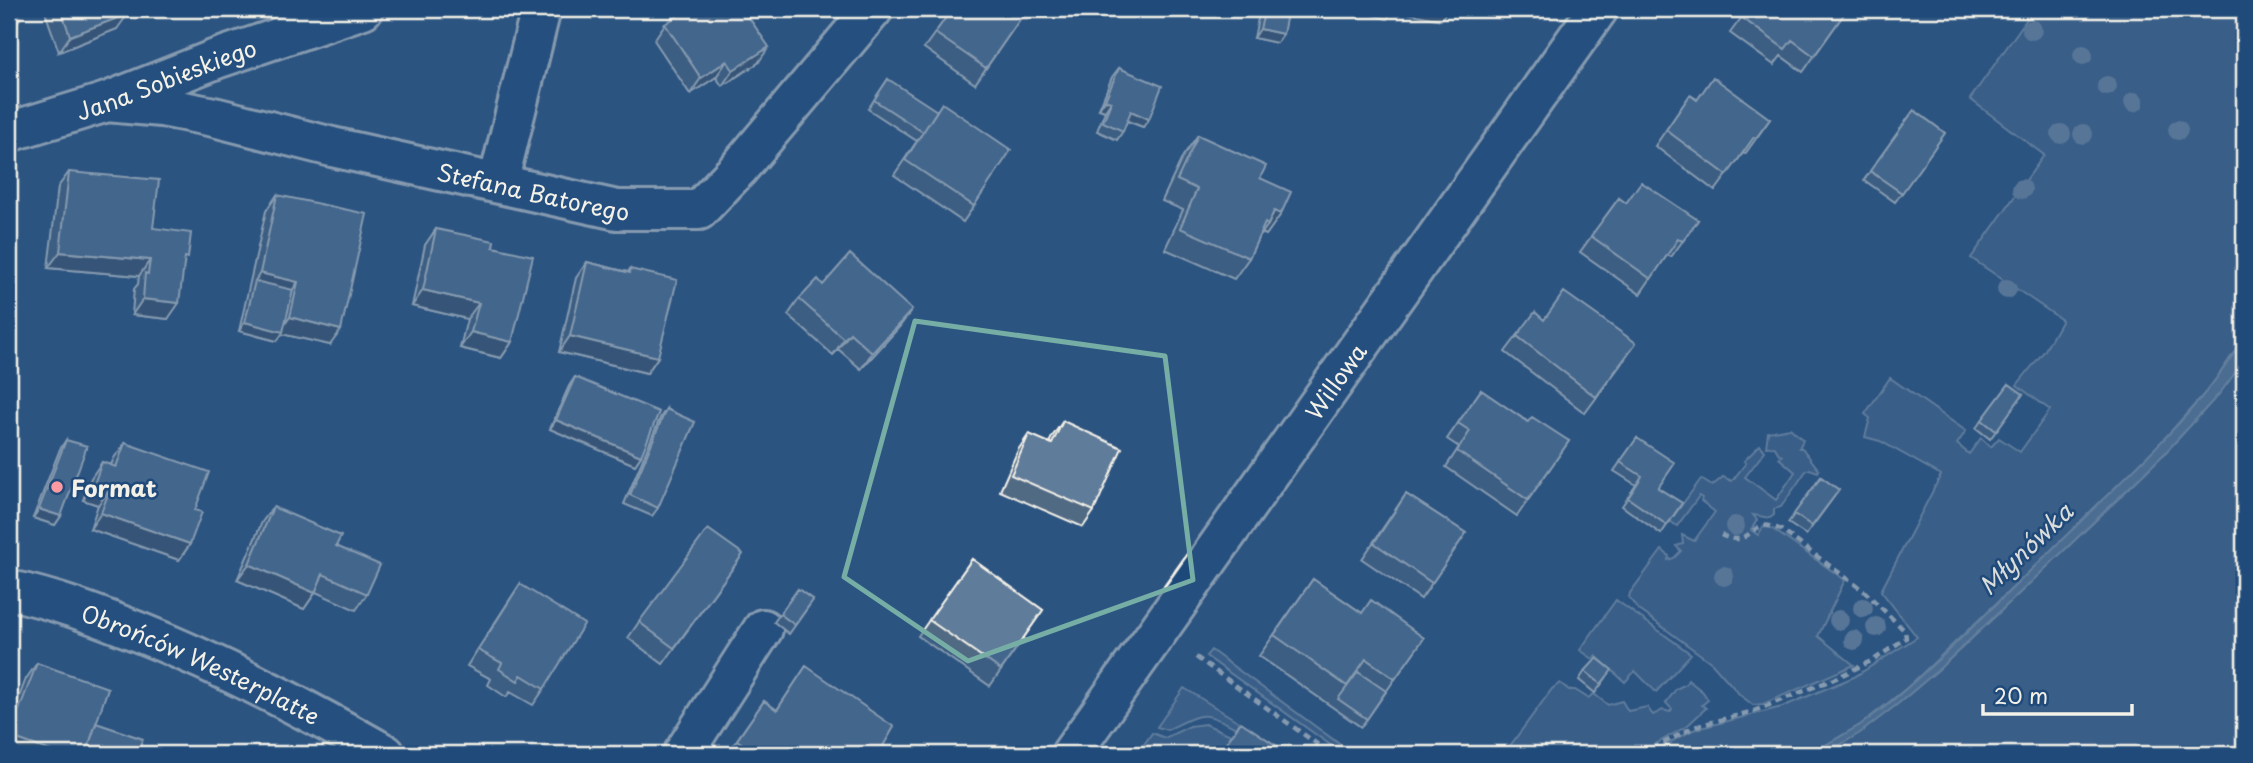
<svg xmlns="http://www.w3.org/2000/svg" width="2253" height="763" font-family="'Playpen Sans',sans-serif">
  <rect width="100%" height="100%" fill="#2c5481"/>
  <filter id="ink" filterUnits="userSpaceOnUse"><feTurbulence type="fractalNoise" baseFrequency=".0143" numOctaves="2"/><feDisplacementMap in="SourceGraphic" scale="14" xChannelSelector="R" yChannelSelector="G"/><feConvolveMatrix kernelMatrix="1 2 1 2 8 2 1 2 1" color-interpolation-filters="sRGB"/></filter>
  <g filter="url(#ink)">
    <path fill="#496b90" stroke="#9eaebc" stroke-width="2" d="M2034 9H2244V337L2213 384 2157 447 2028 573 1908 687 1860 725 1810 754H1648L1693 730 1782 707 1854 677 1917 637 1881 591 1941 475 1880 441 1865 437 1870 418 1865 414 1890 378 1966 431 1957 444 1969 454 1981 438 1991 447 1999 438 2020 452 2050 410 2017 385 2045 350 2062 320 1971 258 2044 155 1970 99Z
      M2244 361V754H1825C1912 702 1983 628 2056 558 2122 495 2190 434 2244 361Z
      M1790 428 1803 440 1799 448H1802L1819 470 1818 472 1810 469 1806 471 1781 507 1774 509V515L1770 518 1753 515 1757 520 1751 530 1758 535 1763 527 1771 528 1845 580 1818 636 1854 665 1763 704 1753 705 1740 695 1712 663 1638 609 1629 598 1630 593 1662 550 1669 556 1668 560 1674 558 1681 551 1676 546 1683 544 1682 535 1694 541 1715 512 1701 501 1702 498 1699 496 1677 526 1670 521 1701 479 1712 486 1723 477 1732 481 1746 463 1744 461 1760 445 1765 451 1745 477 1776 500 1795 472 1779 458 1782 456 1779 454 1774 446 1766 447 1768 432Z
      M1616 600 1691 654 1656 692 1635 671 1625 682 1596 656 1593 659 1580 650Z
      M1211 650 1353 754H1343L1206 656Z
      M1688 680 1703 692 1708 700 1702 705 1706 708 1687 726 1638 754H1504L1552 689 1560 683 1569 690H1575L1588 698 1594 694 1608 705 1622 701 1628 711 1647 707 1653 715 1663 710 1670 712 1672 709 1666 703 1676 689 1686 684Z
      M1184 688 1239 722 1236 728C1201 709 1201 714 1167 730L1157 727Z
      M1205 724 1231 735 1219 754 1138 753 1152 733 1165 738 1190 726Z"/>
    <path fill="#738ca6" stroke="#a7b4c0" stroke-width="2" d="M2244 337V361L2220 393 2166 452 2049 565 1938 670 1899 703 1860 733 1828 752 1810 754 1860 725 1886 706C1953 649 2016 584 2079 523 2138 464 2202 409 2244 337Z"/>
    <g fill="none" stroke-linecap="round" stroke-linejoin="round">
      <g stroke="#f4f1e8" stroke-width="44">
        <g id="minor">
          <path id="s1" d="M107 102 162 107 214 117 332 147 617 210H699L739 168 873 9"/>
          <path id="s2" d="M9 132 107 102 216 59 363 9"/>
          <path d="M498 183 541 9"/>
          <path id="s3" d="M9 590C54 599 98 616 141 633 226 667 306 709 385 754"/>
          <path d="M683 754 763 629"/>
          <path id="s4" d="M1071 754 1598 9"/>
        </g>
      </g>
      <path stroke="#f4f1e8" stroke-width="4.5" stroke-dasharray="7 5" stroke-linecap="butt" d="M1196 657 1331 754
        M1642 754 1694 727 1754 711 1834 679 1875 659 1906 638 1905 631 1864 591 1781 530C1749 513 1754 551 1721 535"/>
      <use href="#minor" stroke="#1f4a7a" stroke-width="38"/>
    </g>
    <g fill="#8c9fb2">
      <circle cx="2032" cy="30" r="10"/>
      <circle cx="2083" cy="55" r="10"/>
      <circle cx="2107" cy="86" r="10"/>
      <circle cx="2134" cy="102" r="10"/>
      <circle cx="2178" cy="130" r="10"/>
      <circle cx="2061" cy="134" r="10"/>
      <circle cx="2083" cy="134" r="10"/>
      <circle cx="2022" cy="189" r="10"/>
      <circle cx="2007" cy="289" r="10"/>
      <circle cx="1735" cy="526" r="10"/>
      <circle cx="1724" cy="576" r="10"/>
      <circle cx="1863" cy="608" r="10"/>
      <circle cx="1839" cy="620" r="10"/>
      <circle cx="1876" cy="627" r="10"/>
      <circle cx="1854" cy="640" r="10"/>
    </g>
    <path fill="#516a84" stroke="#f4f1e8" stroke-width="2" d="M44 9H126L117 29 59 52Z
      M945 9H1027L975 84 924 48 950 12Z
      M1260 9H1288L1277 43 1254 38Z
      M1748 9 1844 14 1803 72 1781 56 1774 65 1730 33Z
      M665 24 758 63 722 86 716 77 690 94 654 40Z
      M1119 68 1143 127 1127 121 1123 131 1117 140 1097 131 1105 111 1099 109 1112 77Z
      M888 79 974 206 963 222 894 175 921 135 917 141 868 109Z
      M1690 95 1697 99 1770 119 1745 154 1743 153 1715 191 1655 146Z
      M1914 110 1945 133 1895 202 1864 180Z
      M1198 135 1260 178 1281 214 1266 235 1262 233 1257 240 1249 258 1234 279 1165 249 1183 210 1162 201 1183 156Z
      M69 172 153 228 184 263 168 319 132 315 134 289 138 284 139 276 48 268 58 187Z
      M277 195 330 345 282 334 277 341 239 331 266 211Z
      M1619 198 1626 203 1698 220 1671 257 1667 255 1640 294 1580 252Z
      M436 229 493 247 512 342 501 358 460 348 467 319 412 306 425 245Z
      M587 262 628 272 630 269 658 357 647 373 559 352 576 278Z
      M823 285 900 326 861 369 838 349 833 355 788 315 799 299Z
      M1544 320 1625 359 1585 413 1505 352 1517 336Z
      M575 377 641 456 635 465 550 429 569 386Z
      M2009 384 2023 394 1990 439 1976 428Z
      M1481 390 1528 422 1569 441 1517 516 1446 467 1459 447 1447 439Z
      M666 409 658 508 652 516 624 504 660 418Z
      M1063 421 1094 511 1083 527 1000 491 1018 450 1029 434 1049 443 1052 437Z
      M1637 438 1658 488 1682 503 1661 534 1622 506 1636 485 1614 471Z
      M66 440 61 516 55 525 33 518 60 449Z
      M125 443 195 510 190 544 179 560 90 529 98 505 83 500 91 478 102 462 111 465 114 458Z
      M1821 477 1839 490 1806 535 1788 523Z
      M1406 494 1466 533 1421 599 1362 559Z
      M273 507 336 546 367 594 356 610 316 592 304 609 237 580 262 522Z
      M743 554 663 664 628 638 639 622Z
      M972 559 1043 610 990 686 918 636Z
      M1313 579 1362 613 1424 638 1361 727 1259 656Z
      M520 584 544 689 533 705 510 692 506 697 488 685 491 679 467 666Z
      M798 589 813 600 789 634 774 622Z
      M37 663 96 723 9 754V723L26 679Z
      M806 666 883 746 895 754H727L764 701 777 710Z
      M1585 671 1606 678 1595 693 1579 680Z"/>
    <path fill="#42566c" stroke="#f4f1e8" stroke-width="2" d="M1377 9H1448L1441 20 1393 10 1387 19 1373 15Z
      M128 14 117 29 59 52 70 36Z
      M20 19 9 34V22Z
      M1260 29 1283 34 1277 43 1254 38Z
      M769 47 758 63 722 86 733 70Z
      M727 61 716 77 690 94 701 78Z
      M1105 100 1111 102 1105 111 1099 109Z
      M1131 111 1149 119 1143 127 1125 120Z
      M1274 211 1281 214 1266 235 1262 233 1268 225Z
      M60 252 150 260 139 276 48 268Z
      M260 273 298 282 287 298 255 281Z
      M423 290 479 303 467 319 412 306Z
      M143 299 179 303 168 319 132 315Z
      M912 310 900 326 861 369 872 353Z
      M290 317 341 330 330 345 282 334 277 341 239 331 245 322 280 331Z
      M471 332 512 342 501 358 460 348Z
      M850 333 838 349 833 355 844 339Z
      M570 336 658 357 647 373 559 352Z
      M556 420 641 456 635 465 550 429Z
      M94 484 110 489 98 505 83 500Z
      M39 509 61 516 55 525 33 518Z
      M101 513 190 544 179 560 90 529Z
      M249 564 315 593 304 609 237 580Z
      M9 736 59 754H9Z"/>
    <path fill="#5e7b9a" stroke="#f4f1e8" stroke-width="2" d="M9 9H17L20 19 9 22Z
      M61 9H126L128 14 70 36Z
      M688 9H743L769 47 733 70 727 61 701 78 665 24Z
      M952 9H1027L986 68 935 33Z
      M1265 9H1288L1283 34 1260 29Z
      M1748 9H1837L1844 14 1814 56 1792 40 1785 49 1741 17Z
      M1119 68 1162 86 1149 119 1131 111 1123 131 1103 122 1111 102 1105 100Z
      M1713 77 1770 119 1756 138 1754 137 1727 175 1666 130 1690 95 1697 100Z
      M888 79 937 111 923 132 874 100Z
      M942 103 1011 150 974 206 905 160Z
      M1914 110 1945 133 1902 193 1870 171Z
      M1198 135 1266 166 1260 178 1291 192 1281 214 1274 211 1268 225 1265 223 1249 258 1180 228 1197 189 1177 180Z
      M69 172 159 180 153 228 191 233 188 258 185 257 179 303 143 299 145 273 148 274 150 260 60 252Z
      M1641 182 1698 220 1683 241 1678 239 1651 279 1591 236 1619 198 1626 203Z
      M277 195 367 214 341 330 290 317 298 282 260 273Z
      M436 229 494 241 493 247 533 256 512 342 471 332 479 303 423 290Z
      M850 254 912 310 872 353 850 333 844 339 799 299 818 279 823 285Z
      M587 262 630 273V269L677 280 658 357 570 336Z
      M255 281 293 290 283 332 245 322Z
      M1564 292 1636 343 1596 397 1517 336 1535 312 1544 320Z
      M9 364 18 367 9 392Z
      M575 377 659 412 641 456 556 420Z
      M2009 384 2023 394 1996 431 1982 420Z
      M1481 390 1528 422 1532 417 1569 441 1528 500 1457 451 1470 431 1458 423Z
      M666 409 695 422 658 508 630 495Z
      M1063 421 1122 448 1094 511 1011 475 1029 434 1052 444Z
      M1637 438 1675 463 1658 488 1682 503 1667 525 1628 498 1642 476 1620 462Z
      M66 440 87 446 61 516 39 509Z
      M125 443 209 472 195 510 202 512 190 544 101 513 110 489 94 484 102 462 116 467Z
      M1821 477 1839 490 1812 526 1794 514Z
      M1406 494 1466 533 1432 583 1374 543Z
      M273 507 341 536 336 546 380 565 367 594 323 574 315 593 249 564Z
      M708 529 743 554 674 648 639 622Z
      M972 559 1043 610 1001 670 929 620Z
      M1313 579 1362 613 1371 600 1424 638 1395 679 1366 659 1347 686 1274 635Z
      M520 584 584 624 544 689 521 675 518 681 499 669 502 663 478 650Z
      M798 589 813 600 795 625 780 614Z
      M1597 658 1612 670 1601 684 1585 671Z
      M37 663 108 688 86 754H59L9 736Z
      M806 666 894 727 883 746 895 754H757L737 740 764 701 777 710Z
      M1358 672 1386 691 1367 719 1338 699Z
      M1241 722 1289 754H1219Z
      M96 723 143 739 138 754H86Z"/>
  </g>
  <path d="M0 0H2253V763H0ZM915 321 1165 356 1193 580 968 661 844 577Z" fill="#2c5481" fill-opacity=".55" fill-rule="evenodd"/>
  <path fill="none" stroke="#76ada5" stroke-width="5" stroke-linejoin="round" d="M915 321 1165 356 1193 580 968 661 844 577Z"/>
  <circle fill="#ff9aa2" stroke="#1f4a7a" stroke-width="2.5" cx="57" cy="487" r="7"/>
  <g text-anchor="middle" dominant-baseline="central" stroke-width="5" stroke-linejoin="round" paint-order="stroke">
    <g font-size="23" fill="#f4f1e8" stroke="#1f4a7a">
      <text stroke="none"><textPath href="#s2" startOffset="166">Jana Sobieskiego</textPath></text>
      <text stroke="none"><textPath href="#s1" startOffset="436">Stefana Batorego</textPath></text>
      <text stroke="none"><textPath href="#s4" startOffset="457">Willowa</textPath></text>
      <text stroke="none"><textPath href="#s3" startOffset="206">Obrońców Westerplatte</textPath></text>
    </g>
    <g font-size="23" font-weight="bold" fill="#f4f1e8" stroke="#1f4a7a" text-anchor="start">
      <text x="71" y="487">Format</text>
    </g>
    <g font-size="24" font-style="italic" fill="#dadddb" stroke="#1f4a7a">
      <text transform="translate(2025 548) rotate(-44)">Młynówka</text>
    </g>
  </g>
  <rect width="2253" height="763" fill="none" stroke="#1f4a7a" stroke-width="35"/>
  <rect x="18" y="18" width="2218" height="728" fill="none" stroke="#f4f1e8" stroke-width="2.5" filter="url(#ink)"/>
  <path d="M1983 704v10h149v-10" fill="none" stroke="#f4f1e8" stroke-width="3.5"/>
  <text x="1994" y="704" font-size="21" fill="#f4f1e8" stroke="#1f4a7a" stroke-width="5" paint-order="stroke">20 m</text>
</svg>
